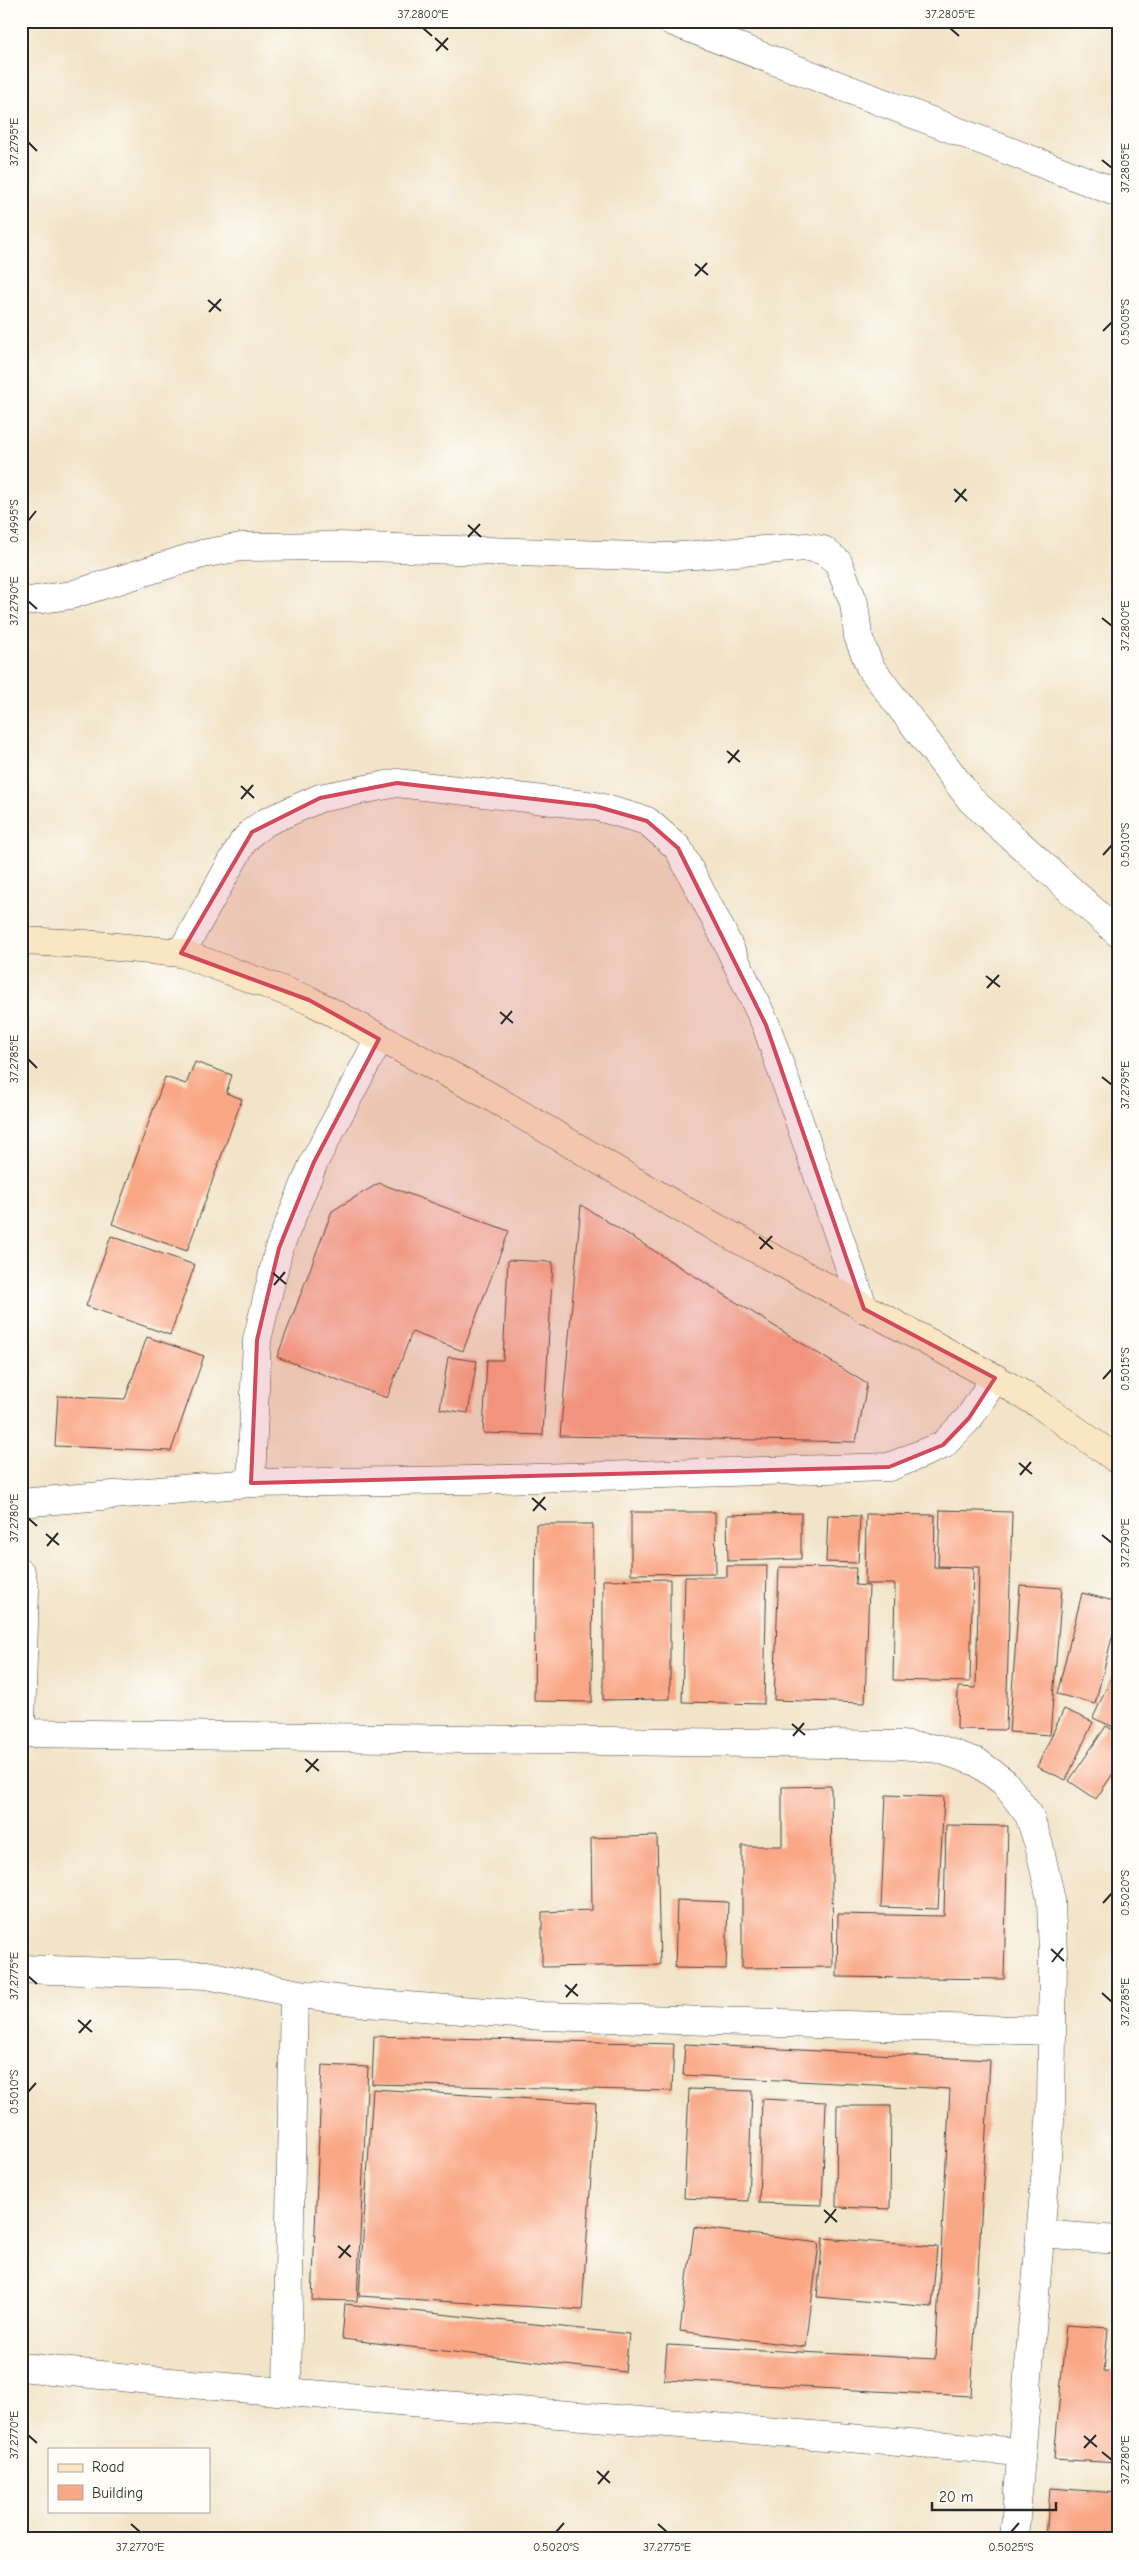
<svg xmlns="http://www.w3.org/2000/svg" width="1139" height="2560" font-family="'Comic Neue',sans-serif">
  <rect width="100%" height="100%" fill="#fdfcf7"/>
  <filter id="ink" filterUnits="userSpaceOnUse"><feTurbulence type="fractalNoise" baseFrequency=".02" numOctaves="2"/><feDisplacementMap in="SourceGraphic" scale="10" xChannelSelector="R" yChannelSelector="G"/><feConvolveMatrix kernelMatrix="1 2 1 2 8 2 1 2 1" color-interpolation-filters="sRGB"/></filter>
  <filter id="wash" filterUnits="userSpaceOnUse"><feTurbulence type="fractalNoise" baseFrequency=".0096" numOctaves="4" result="noise"/><feDisplacementMap in="SourceGraphic" scale="20" xChannelSelector="R" yChannelSelector="G"/><feGaussianBlur stdDeviation="1.12" result="paint"/><feColorMatrix in="noise" values="0 0 0 0 0 0 0 0 0 0 0 0 0 0 0 0 0 1.4 0 .05"/><feComposite in="paint" operator="in"/></filter>
  <g filter="url(#wash)">
    <rect width="100%" height="100%" fill="#f2e4c8"/>
    <g id="blocks">
      <path fill="#faa786" d="M195 1062 232 1075 226 1093 242 1099 187 1251 112 1224 165 1077 186 1084Z
        M379 1183 509 1231 463 1351 412 1332 387 1398 277 1357 332 1211Z
        M581 1205 867 1384 856 1442 560 1436Z
        M111 1236 195 1265 170 1335 86 1306Z
        M508 1260 553 1262 543 1435 483 1433 487 1360H503Z
        M147 1337 204 1356 171 1451 55 1446 58 1396 125 1399Z
        M448 1357 477 1361 468 1413 440 1409Z
        M940 1510 1012 1512 1006 1730 957 1729 958 1687 976 1688 979 1567 938 1566Z
        M631 1512H715L716 1573 631 1574Z
        M801 1513V1559L728 1561 727 1515Z
        M866 1514 935 1515 934 1567 973 1568 970 1682 893 1680 895 1584H865Z
        M828 1515 860 1516 858 1563 826 1562Z
        M536 1524H593L592 1702 534 1701Z
        M727 1566H767L764 1704 682 1702 685 1577H727Z
        M779 1567 856 1568 855 1585 869 1586 865 1703 774 1700Z
        M670 1579V1699L603 1700V1580Z
        M1020 1585 1062 1588 1050 1735 1009 1732Z
        M1082 1593 1118 1602V1614L1095 1704 1057 1694Z
        M1118 1662V1729L1093 1718Z
        M1064 1709 1093 1722 1066 1780 1037 1767Z
        M1106 1726 1118 1733V1766L1096 1799 1069 1781Z
        M831 1786 833 1967 742 1968V1846H782V1787Z
        M886 1795 944 1797 938 1909 881 1907Z
        M946 1825 1008 1826 1004 1979 837 1977 838 1914 944 1916Z
        M657 1836 660 1965 542 1967V1912L592 1910 591 1838Z
        M677 1900 728 1902 726 1969 675 1968Z
        M374 2036 674 2044 672 2091 372 2084Z
        M685 2044 990 2060 971 2396 664 2380 667 2345 935 2359 950 2089 683 2075Z
        M322 2065 368 2067 357 2301 312 2300Z
        M373 2089 596 2103 582 2310 359 2296Z
        M689 2089 752 2091 748 2201 684 2198Z
        M762 2099 826 2102 822 2205 759 2203Z
        M837 2106H891L890 2209 836 2207Z
        M694 2227 819 2243 806 2347 680 2331Z
        M823 2238 937 2247 932 2307 817 2297Z
        M345 2304 629 2334 625 2372 342 2339Z
        M1066 2325 1108 2328 1104 2371 1118 2372 1117 2463 1054 2459Z
        M1050 2488 1118 2493V2539H1046Z"/>
    </g>
  </g>
  <g filter="url(#ink)">
    <use href="#blocks" fill-opacity="0" stroke="#494743" stroke-width="1"/>
    <g fill="none" stroke-linecap="round" stroke-linejoin="round">
      <g stroke="#494743" stroke-width="29">
        <path id="minor" d="M671 21 1118 193
          M21 602 71 595 202 554 241 547 337 546 667 557 807 547 823 550 838 562 854 603 858 636 870 667 971 800 1118 933
          M181 953 243 842 252 832 266 822 320 798 397 783 595 806 647 821 678 848 721 930 766 1025 864 1309
          M251 1483 257 1340 279 1248 314 1162 379 1039
          M21 1503 251 1483 471 1480 889 1467 943 1445 969 1418 995 1378
          M21 1573 25 1590 21 1723
          M21 1733 901 1745 939 1749 977 1762 1004 1782 1029 1815 1039 1845 1051 1900 1053 1956 1051 2110 1014 2539
          M21 1969 207 1975 294 1993 366 2003 542 2016 1052 2031
          M1040 2234 1118 2240
          M21 2367 190 2384 1020 2452
          M287 2390 294 1993"/>
      </g>
      <g stroke="#494743" stroke-width="29">
        <path id="secondary" d="M21 941 85 944 181 953 309 1000 488 1095 682 1209 995 1378 1039 1404 1118 1460"/>
      </g>
      <use href="#minor" stroke="#fff" stroke-width="28"/>
      <use href="#secondary" stroke="#fbe6c4" stroke-width="28"/>
    </g>
  </g>
  <path fill="#d1495b" fill-opacity="0.2" stroke="#d1495b" stroke-width="4" stroke-linejoin="round" d="M397 783 595 806 647 821 678 848 766 1025 864 1309 995 1378 969 1418 943 1445 889 1467 251 1483 257 1340 279 1248 314 1162 379 1039 309 1000 181 953 252 832 320 798Z"/>
  <path fill="none" stroke="#2b2b2b" stroke-width="2" d="M423 28 432 36M950 28 959 36M435 38 448 50M436 51 448 38M28 142 37 151M1102 160 1112 168M695 264 708 275M695 276 707 263M208 300 221 311M209 312 221 299M1103 331 1112 322M954 489 967 501M955 502 966 489M28 521 36 511M468 525 481 537M468 537 480 524M28 601 37 609M1102 618 1112 626M727 751 740 762M728 763 739 750M241 786 254 798M241 799 253 785M1103 855 1112 845M986 976 1000 987M987 988 999 975M500 1012 513 1023M501 1024 512 1011M28 1059 37 1068M1102 1077 1112 1085M759 1237 773 1249M760 1249 772 1236M273 1273 286 1284M274 1285 285 1272M1103 1379 1112 1369M1019 1463 1032 1474M1020 1475 1031 1462M532 1498 546 1510M533 1511 545 1497M28 1518 37 1526M46 1534 59 1545M1102 1535 1112 1543M47 1546 58 1533M792 1724 805 1735M793 1736 804 1723M305 1759 319 1771M306 1772 318 1759M1103 1903 1112 1893M1051 1949 1064 1961M1052 1962 1063 1948M28 1976 37 1984M565 1985 578 1996M1102 1993 1112 2002M566 1997 577 1984M78 2020 92 2032M79 2033 91 2020M28 2092 36 2083M824 2210 837 2222M825 2223 836 2209M338 2246 351 2257M339 2258 350 2245M28 2435 37 2443M1084 2436 1097 2447M1084 2448 1096 2435M1102 2452 1112 2460M597 2471 610 2483M598 2484 609 2471M131 2524 140 2532M658 2524 667 2532M556 2532 564 2523M1011 2532 1019 2523"/>
  <rect width="1139" height="2560" fill="none" stroke="#fdfcf7" stroke-width="55"/>
  <rect x="48" y="2448" width="162" height="65" fill="#fdfcf7" stroke="#a9a8a5"/>
  <rect x="58" y="2464" width="25" height="8" fill="#fbe6c4" stroke="#a9a8a5"/>
  <text x="92" y="2472" font-size="15" fill="#2b2b2b">Road</text>
  <rect x="58" y="2485" width="25" height="15" fill="#faa786" stroke="#a9a8a5"/>
  <text x="92" y="2498" font-size="15" fill="#2b2b2b">Building</text>
  <path d="M932 2502v8h124v-8" fill="none" stroke="#2b2b2b" stroke-width="2.5"/>
  <text x="939" y="2502" font-size="15" fill="#2b2b2b" stroke="#fdfcf7" stroke-width="4" paint-order="stroke">20 m</text>
  <rect x="28" y="28" width="1084" height="2504" fill="none" stroke="#2b2b2b" stroke-width="2"/>
  <g font-size="12" text-anchor="middle" fill="#2b2b2b">
    <text x="423" y="18">37.2800°E</text>
    <text x="950" y="18">37.2805°E</text>
    <text transform="translate(14 142) rotate(-90)" y="4">37.2795°E</text>
    <text transform="translate(1125 168) rotate(-90)" y="4">37.2805°E</text>
    <text transform="translate(1125 322) rotate(-90)" y="4">0.5005°S</text>
    <text transform="translate(14 521) rotate(-90)" y="4">0.4995°S</text>
    <text transform="translate(14 601) rotate(-90)" y="4">37.2790°E</text>
    <text transform="translate(1125 626) rotate(-90)" y="4">37.2800°E</text>
    <text transform="translate(1125 845) rotate(-90)" y="4">0.5010°S</text>
    <text transform="translate(14 1059) rotate(-90)" y="4">37.2785°E</text>
    <text transform="translate(1125 1085) rotate(-90)" y="4">37.2795°E</text>
    <text transform="translate(1125 1369) rotate(-90)" y="4">0.5015°S</text>
    <text transform="translate(14 1518) rotate(-90)" y="4">37.2780°E</text>
    <text transform="translate(1125 1543) rotate(-90)" y="4">37.2790°E</text>
    <text transform="translate(1125 1893) rotate(-90)" y="4">0.5020°S</text>
    <text transform="translate(14 1976) rotate(-90)" y="4">37.2775°E</text>
    <text transform="translate(1125 2002) rotate(-90)" y="4">37.2785°E</text>
    <text transform="translate(14 2092) rotate(-90)" y="4">0.5010°S</text>
    <text transform="translate(14 2435) rotate(-90)" y="4">37.2770°E</text>
    <text transform="translate(1125 2460) rotate(-90)" y="4">37.2780°E</text>
    <text x="140" y="2551">37.2770°E</text>
    <text x="556" y="2551">0.5020°S</text>
    <text x="667" y="2551">37.2775°E</text>
    <text x="1011" y="2551">0.5025°S</text>
  </g>
</svg>
